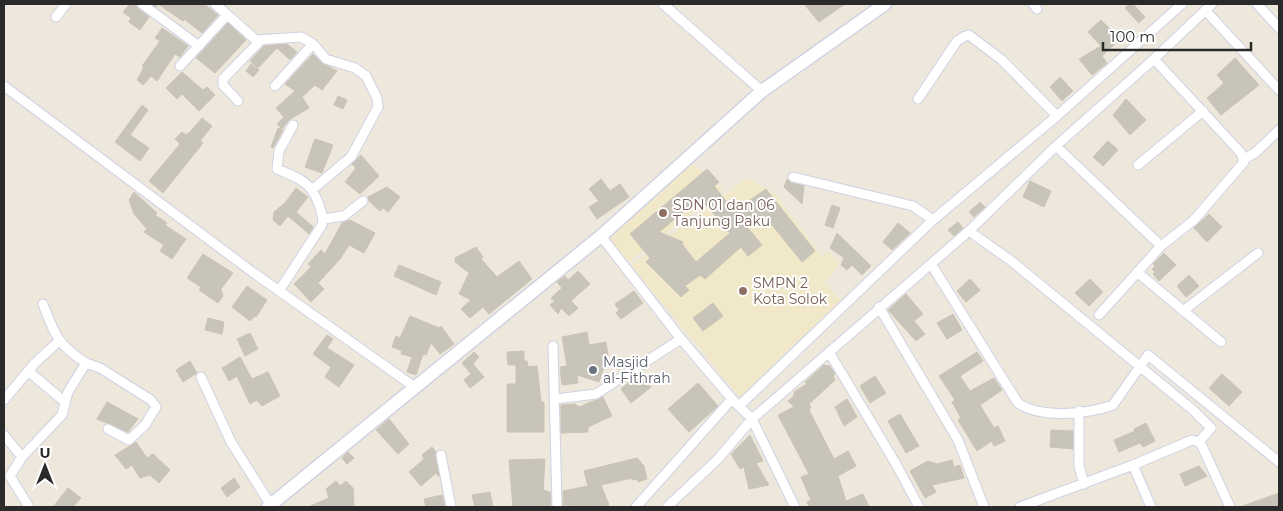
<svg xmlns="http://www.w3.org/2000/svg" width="1283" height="511" font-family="Montserrat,sans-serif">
  <rect width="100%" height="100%" fill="#ede8db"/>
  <path fill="#f1e8c9" d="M691 162 723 190 628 262 606 236Z
    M747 178 775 194 822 257 828 251 840 263 824 283 841 300 740 397 631 265Z"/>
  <path fill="#c9c4ba" stroke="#c9c4b4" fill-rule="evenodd" d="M130 4H136L138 9 149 17 140 30 129 22 131 18 123 12Z
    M152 4H204L218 15 202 33 184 19 183 21 158 4 156 7Z
    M804 4H845L819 22Z
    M1129 4H1133L1145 17 1139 23 1125 8Z
    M1101 20 1120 39 1102 56 1107 63 1092 75 1079 59 1101 46 1088 32Z
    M228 23 246 40 215 73 196 58Z
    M162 28 188 46 180 57 175 54 157 81 151 76 143 85 137 80 144 67 142 66 160 41 155 38Z
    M287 44 297 52 290 60 277 48 258 68 250 61 264 46Z
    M313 54 322 63 337 71 322 90 315 85 302 97 309 108 289 120 282 129 277 124 284 117 276 108 295 91 285 84Z
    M1235 58 1259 85 1221 115 1207 98 1224 83 1217 75Z
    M251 64 259 70 253 77 246 71Z
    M182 72 203 90 207 87 215 95 199 111 182 94 177 99 166 88Z
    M1060 77 1073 91 1062 101 1050 87Z
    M338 96 347 100 343 109 334 105Z
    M1126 99 1146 120 1130 135 1113 115Z
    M142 105 148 110 130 135 149 148 140 161 115 142Z
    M202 118 212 126 200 141 203 143 163 193 149 181 180 144 175 139 182 132 186 135 190 132Z
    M278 128 283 130 273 148 271 147Z
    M315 139 333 145 322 173 305 167Z
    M1108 141 1118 150 1103 166 1093 157Z
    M361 155 379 176 360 194 345 182 356 168 352 164Z
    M707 169 719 182 714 186 734 211 766 189 815 251 802 262 764 215 748 228 762 245 748 256 741 247 705 279 700 275 685 286 689 290 681 297 646 262 650 258 630 234ZM700 198 730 233 696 262 682 244 683 242 659 232Z
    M601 179 610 191 620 184 629 197 597 219 589 207 599 201 589 189Z
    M787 179 791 183 804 186 802 204 784 187Z
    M1030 181 1051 191 1044 207 1023 197Z
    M387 187 400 197 388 212 383 208 380 211 369 201 368 197Z
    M296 188 308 197 296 212 313 227 309 234 288 216 280 226 273 220 274 212 285 203Z
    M134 192 157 213 155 215 167 223 165 225 186 239 172 259 160 251 164 245 144 232 147 229 134 214 129 200Z
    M980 202 985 207 974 217 969 212Z
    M832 205 840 208 833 228 825 225Z
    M1209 214 1222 227 1207 242 1194 228Z
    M350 220 375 233 364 253 349 245 340 259 318 283 324 289 311 302 294 284 311 267 308 264 321 250 325 254 342 223Z
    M958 222 963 228 954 236 948 230Z
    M898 223 910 233 892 250 883 242Z
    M837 233 871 266 862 275 852 265 847 270 841 265 844 258 830 248Z
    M476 247 483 257 481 259 497 277 519 261 532 279 489 314 483 307 470 318 461 309 471 300 459 294 469 273 455 262V258Z
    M1164 253 1176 265 1159 281 1153 274 1155 272 1152 269 1155 266 1153 264Z
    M203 254 233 273 221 289 223 296 218 303 199 290 201 287 187 278Z
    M399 265 441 282 436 295 394 276Z
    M578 271 590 284 571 301 578 308 569 316 561 308 558 314 550 305 555 301 551 298 562 288 557 282 565 276 568 280Z
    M1189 275 1199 286 1186 297 1177 286Z
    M970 279 980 290 966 302 957 291Z
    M1090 279 1103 292 1089 306 1075 293Z
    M247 286 267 300 256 317 255 316 250 321 232 307Z
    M634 291 643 303 621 319 616 313 619 310 615 304Z
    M906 294 923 314 914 321 925 334 916 341 888 310Z
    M713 303 723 316 703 331 693 318Z
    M953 314 962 330 947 339 937 323Z
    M410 316 439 328 441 326 454 344 440 354 431 343 426 355 423 354 416 375 407 372 412 357 401 354 402 351 392 347 396 336 400 338Z
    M208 318 224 322 222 334 205 330Z
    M587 332 589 345 606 342 608 355 599 382 577 375 578 383 562 385 560 367 567 366 562 337Z
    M250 333 258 349 245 356 237 339Z
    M327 335 333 339 327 348 354 365 339 387 325 377 331 367 313 354Z
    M524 351V361H527L528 367 537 366 541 402H544V432H507V384H516V365H508L507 352Z
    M474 352 479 357 473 364 484 377 470 388 464 380 471 374 462 363Z
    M977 352 983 361 960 376 970 391 994 378 1002 390 980 405 994 428 998 426 1005 441 994 446 992 441 977 451 958 420 961 418 952 402 955 400 939 376Z
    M240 357 252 379 268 372 280 396 262 406 257 400 250 404 237 376 229 381 222 368Z
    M190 361 197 373 183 382 176 370Z
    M824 365 830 366 835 374 833 376 835 380 809 404 811 407 809 410 834 459 848 451 856 466 838 476 846 501 863 494 869 507H809L807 502 811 500 801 477 809 474 778 415 794 407 788 401 794 396V392L807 384 805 382Z
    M640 373 651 387 631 403 621 389Z
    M1222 374 1242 392 1229 406 1209 388Z
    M875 376 886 393 870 403 860 386Z
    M698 383 718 406 689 432 668 409Z
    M603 397 612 416 588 427V432L561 433V405L575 404 579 407Z
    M847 399 857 417 844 426 835 407Z
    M107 402 138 419 128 432 97 419Z
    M900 414 919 446 906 453 888 421Z
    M389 419 409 444 398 454 376 430Z
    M1146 423 1155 441 1143 447 1140 443 1119 452 1114 440 1135 431 1134 429Z
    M1051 430 1073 431V449L1050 447Z
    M750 435 763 461 756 463 769 485 749 489 744 467 740 469 731 454Z
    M136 442 147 458 153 454 170 470 159 483 150 475 140 478 132 465 126 469 115 455Z
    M432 447 436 452 439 477 436 473 421 486 409 472 424 459 422 455Z
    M348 452 354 458 347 464 342 458Z
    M637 458 644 466 647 479 638 482 637 479 632 480V478L601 485 609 505 603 507 563 505V491L588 486 584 471Z
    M545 459 543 490 550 492 551 506 513 507 509 460Z
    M952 460 954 467 960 465 964 478 932 485 936 492 925 498 910 471 928 461 937 464Z
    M1199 466 1207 476 1185 486 1180 474Z
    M234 478 240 487 227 497 221 488Z
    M336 481 340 486 346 481 353 488 354 507H308L329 498 326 489Z
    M68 488 81 498 73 507H53Z
    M490 492 493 507H475L472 495Z
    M1279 493V507H1243V506Z
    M442 495 445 507H426L424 499Z"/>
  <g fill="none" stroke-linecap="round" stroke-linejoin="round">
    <g stroke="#d0d1e4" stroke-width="11">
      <path id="street" d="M142 4 199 46
        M215 4 256 40 301 37 313 44 326 59 355 68 366 76 377 98 378 107 351 157 313 189
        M663 4 762 91
        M1033 4 1037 9
        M1257 4 1279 28
        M1205 10 1279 90
        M56 17 66 4
        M180 66 227 15
        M4 86 251 271 416 388
        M275 86 313 44
        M918 99 957 41 965 36 969 35 1002 60 1057 116
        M238 101 223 85V79L260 41
        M1056 146 1161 246
        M1244 159 1255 153 1279 130
        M1138 165 1203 111
        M793 177 913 206 933 220
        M323 219 344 216 363 201
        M969 231 1010 260 1193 410 1211 428 1199 442
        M601 236 681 339 732 399 752 419 795 507
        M931 264 1018 403C1040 419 1088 414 1113 405L1148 355 1279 462
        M1137 272 1221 342
        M279 291 322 225 323 219C315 185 308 182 277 169L279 151 293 125
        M879 307 958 440 984 507
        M1183 311 1258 253
        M1099 315 1161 246 1194 220 1244 162 1241 153 1154 59
        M553 346 557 507
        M829 352 896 464 919 507
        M86 363 100 368 151 400 156 407 145 425 129 440 108 429
        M28 371 65 402
        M201 377 231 442 272 507
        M555 399 596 394 681 339
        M4 400 35 363 59 341
        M739 406 933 220 1057 116 1182 4
        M1079 411V466L1084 484
        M4 435 22 457 10 476 29 507
        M441 455 451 507
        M22 457 62 415 68 392 86 363C57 344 55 335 43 304
        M1133 465 1151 507
        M636 507 732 399
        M667 507 717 460 752 419 969 231 1056 146 1154 59 1212 4
        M1020 507 1133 465 1192 440 1199 442 1202 446 1230 507"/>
    </g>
    <g stroke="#d0d1e4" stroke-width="15">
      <path id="secondary" d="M268 507 601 236 762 91 885 4"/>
    </g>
    <use href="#street" stroke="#fff" stroke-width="9"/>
    <use href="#secondary" stroke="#fff" stroke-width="12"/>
  </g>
  <g fill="#8d6e63" stroke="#fff" stroke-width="2">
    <circle cx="663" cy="213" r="5"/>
    <circle cx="743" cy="291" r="5"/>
  </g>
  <circle fill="#6b7280" stroke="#fff" stroke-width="2" cx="593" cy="370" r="5"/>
  <g text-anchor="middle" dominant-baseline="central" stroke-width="4" stroke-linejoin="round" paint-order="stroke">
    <g font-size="14" fill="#785e54" stroke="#fff" text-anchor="start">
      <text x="673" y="205">SDN 01 dan 06<tspan x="673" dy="16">Tanjung Paku</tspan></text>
      <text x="753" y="283">SMPN 2<tspan x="753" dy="16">Kota Solok</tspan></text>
    </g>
    <g font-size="14" fill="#5b616d" stroke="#fff" text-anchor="start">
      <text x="603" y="362">Masjid<tspan x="603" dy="16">al-Fithrah</tspan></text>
    </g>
  </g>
  <rect width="1283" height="511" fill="none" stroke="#2a2a2a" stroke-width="10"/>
  <g transform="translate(45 466)" stroke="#ffffff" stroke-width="4" paint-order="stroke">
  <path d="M0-4L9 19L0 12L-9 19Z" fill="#2a2a2a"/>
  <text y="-8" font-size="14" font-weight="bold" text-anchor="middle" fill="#2a2a2a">U</text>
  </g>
  <path d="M1103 42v8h148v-8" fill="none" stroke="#2a2a2a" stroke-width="2.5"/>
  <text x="1110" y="42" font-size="15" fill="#2a2a2a" stroke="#ffffff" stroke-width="4" paint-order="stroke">100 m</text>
</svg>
